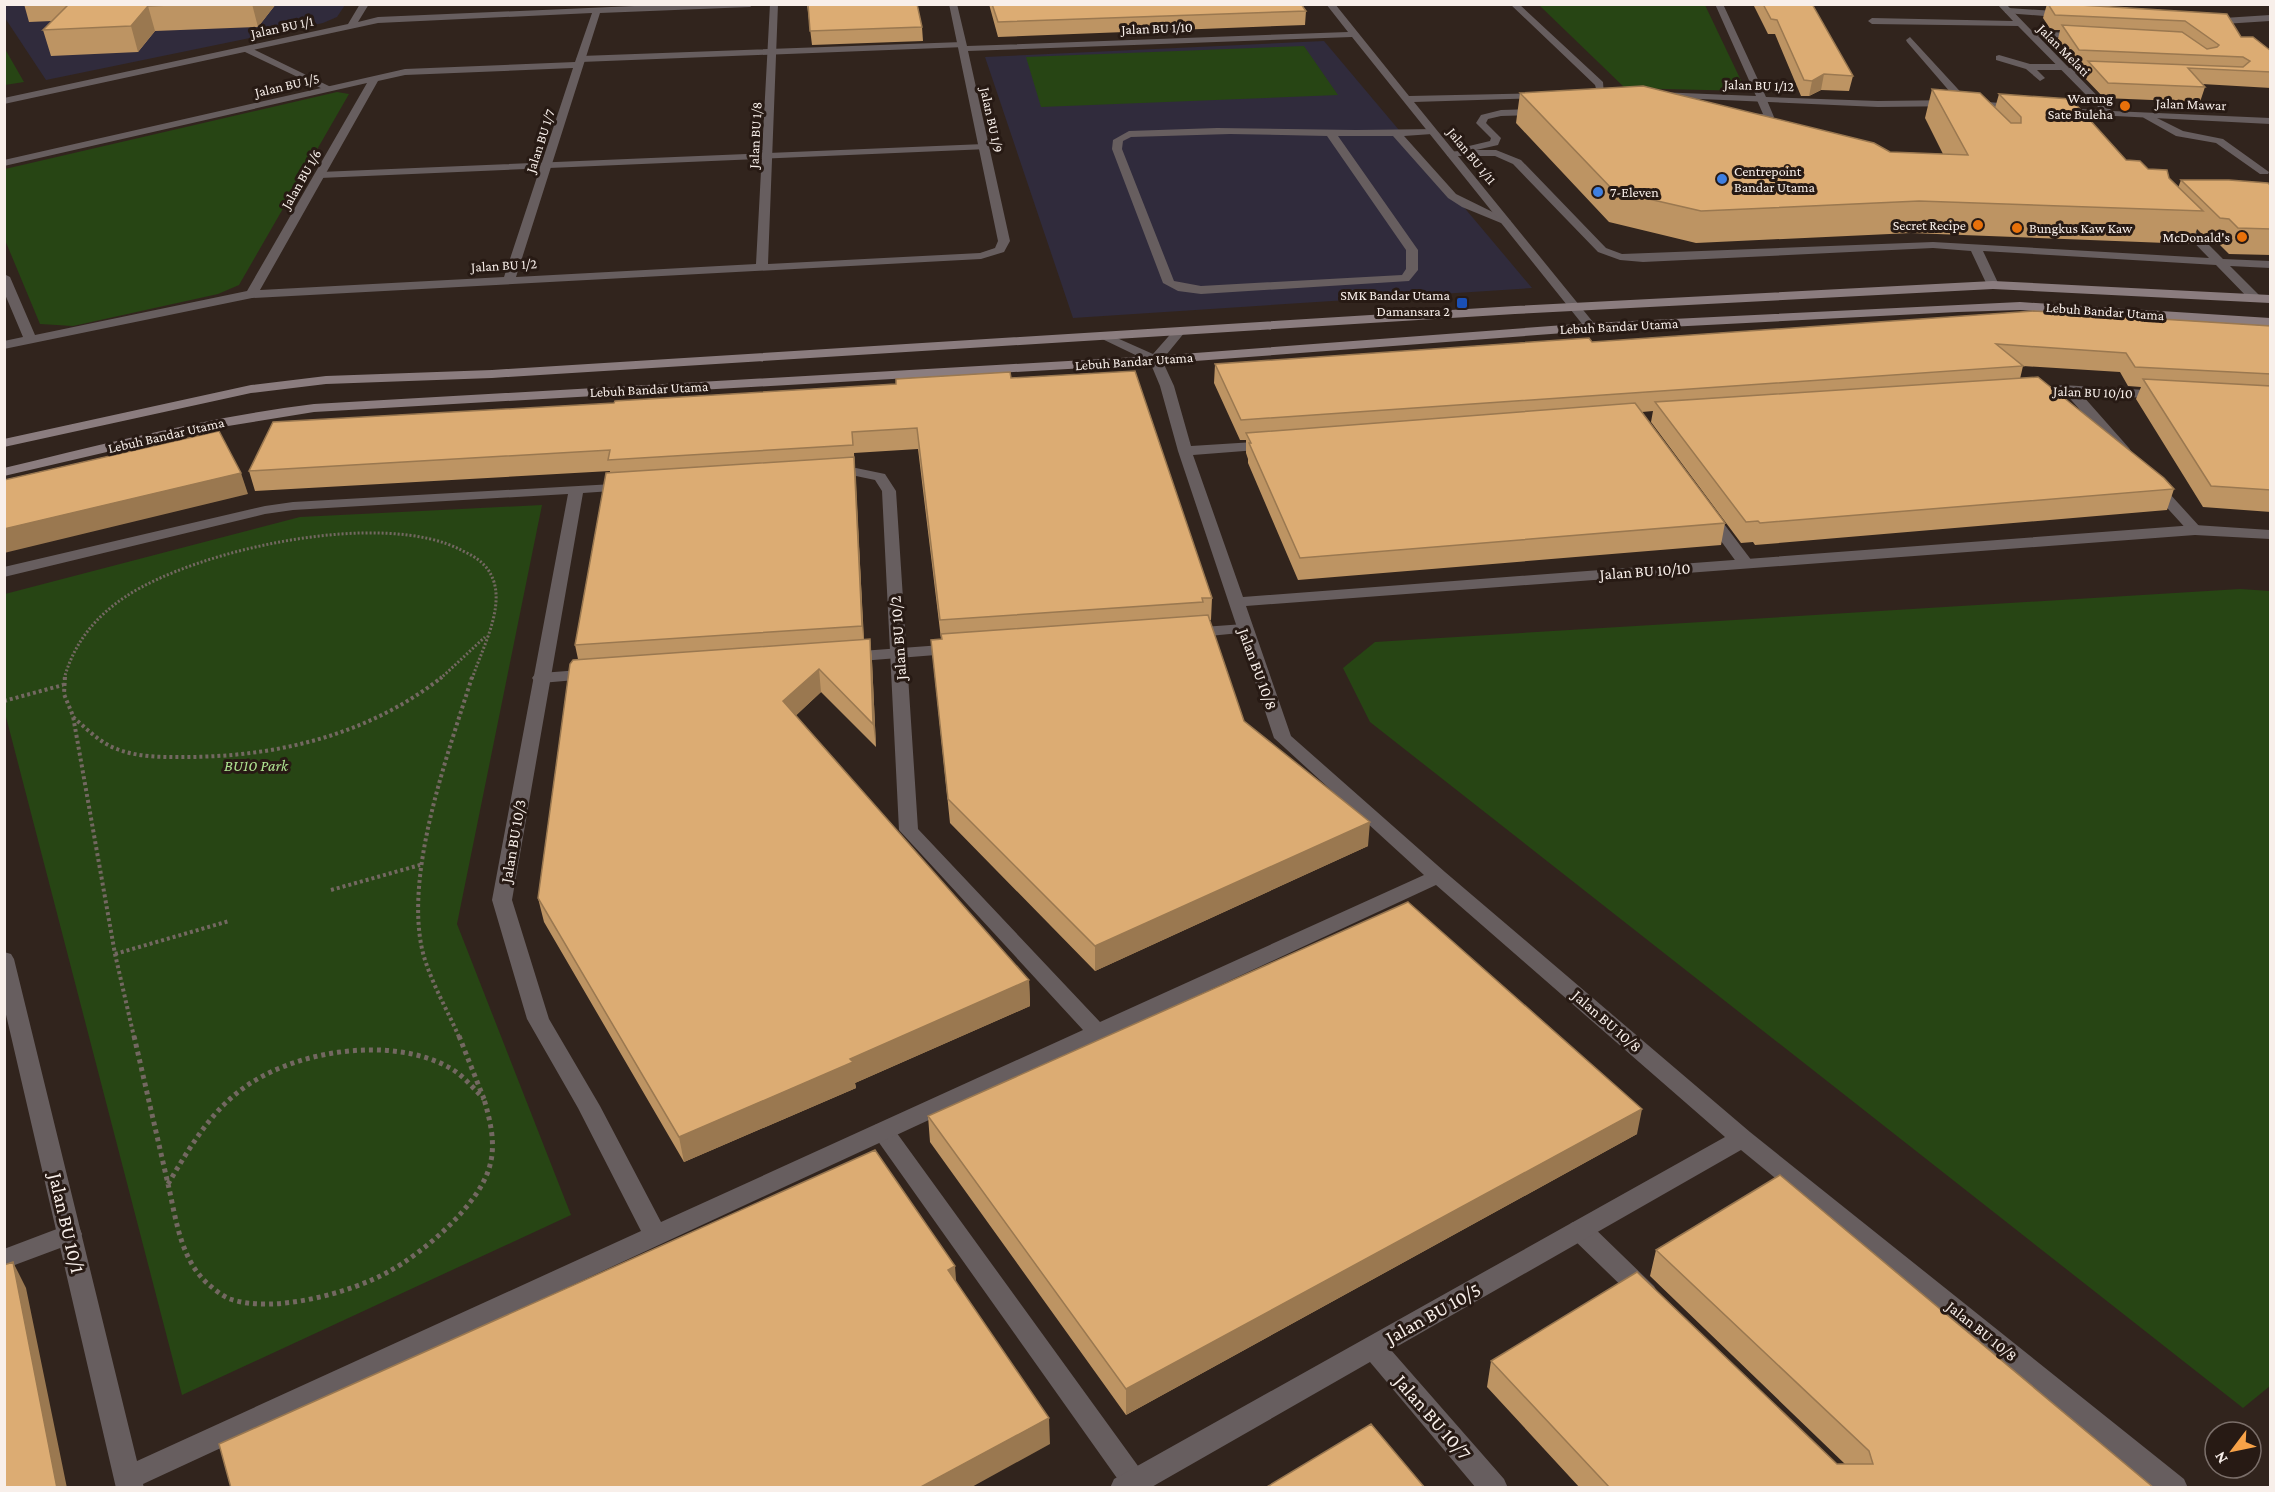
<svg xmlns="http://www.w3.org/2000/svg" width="2275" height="1492" font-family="'Crimson Pro',serif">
  <rect width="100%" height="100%" fill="#31241d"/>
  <path fill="#302b3c" d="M4 5H345L337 17 323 23 46 80 5 18Z
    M1324 41 1532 288 1073 318 985 57Z"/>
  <path fill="#274514" d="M1539 5H1705L1746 91 1625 88Z
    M1304 46 1338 95 1041 107 1026 57Z
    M4 49H5L24 82 5 85Z
    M337 92 349 94 239 285 218 294 73 326 40 324 5 240V169Z
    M542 505 457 924 571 1215 182 1395 5 713V594L300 517Z
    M2240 589 2270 591V1386L2243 1408 1370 722 1343 668 1375 642Z"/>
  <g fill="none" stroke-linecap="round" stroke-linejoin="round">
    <path stroke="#736861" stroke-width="3" stroke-dasharray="2 2" stroke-linecap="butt" d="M64 679C74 643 95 617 125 597 197 549 385 508 463 551 478 558 489 566 494 582 503 612 481 651 472 679
      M440 679 485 637"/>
    <path stroke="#736861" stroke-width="4" stroke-dasharray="3 3" stroke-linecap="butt" d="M65 677 64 694 73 716 115 954 134 1037
      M4 701 63 685
      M73 717C87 729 100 743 117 749 140 758 165 757 190 757 280 756 370 734 442 677
      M331 890 420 865
      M115 954 229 921
      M459 1037C447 1009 429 979 422 949 405 870 448 754 472 677"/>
    <path stroke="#736861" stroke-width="5" stroke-dasharray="4 4" stroke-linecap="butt" d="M134 1036 168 1184
      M459 1036 484 1099
      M168 1184C176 1218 180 1259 208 1284 214 1289 222 1296 230 1299 273 1314 350 1293 388 1272 423 1253 480 1205 490 1165 496 1143 490 1120 484 1099
      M168 1184C187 1152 207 1117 237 1093 288 1051 390 1034 450 1068 463 1075 473 1088 484 1099"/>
    <path fill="#675e5f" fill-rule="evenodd" d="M2008 8 2069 12 2073 15 2069 18 2005 13V9Z
      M2270 15V21L2208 25 2204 22 2208 19Z
      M962 42 965 43V47L581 62 576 59 581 56Z
      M243 47H249L335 89 327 91 243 51Z
      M1999 55 2030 64H2063L2068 67 2063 70H2037L2045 78 2040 81 2026 69 1996 60V56Z
      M1761 95 1766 98 1774 117 1772 119 1741 118 1739 116 1744 113 1763 114 1756 98Z
      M1501 110 1540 109 1545 112 1540 115 1501 116 1488 119 1486 123 1501 138 1498 145 1476 150H1496L1521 160 1606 248 1622 254 1933 242 2209 258 2173 221 2171 219 2177 216 2181 217 2223 259 2270 261V268L2230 266 2260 296V302H2252L2216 265 1983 251 1999 285 1993 289 1987 285 1971 251 1933 248 1643 262 1620 260 1598 252 1513 164 1495 156H1447V152L1471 150 1468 148 1469 146 1490 141 1491 138 1476 123 1481 115Z
      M2147 113 2183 131 2223 139 2269 172 2268 174H2260L2216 143 2176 136 2144 118 2142 116Z
      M1217 128 1356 130 1436 129V133L1432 134 1404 136 1456 194 1511 221 1505 224 1501 223 1462 207 1448 198 1393 136H1338L1418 250V270L1409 281 1201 294 1178 291 1163 283 1112 149 1113 140 1129 131ZM1230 134 1327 136 1406 250V269L1402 275 1201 286 1174 281 1122 149 1123 141 1131 137Z
      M984 144 988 145V149L320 178 315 175 320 172Z
      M2070 386 2075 387 2129 448 2131 451 2129 454H2119L2065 393 2063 390 2065 387Z
      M2154 481 2159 482 2200 527 2203 530 2200 533H2190L2149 488 2147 485Z
      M1710 510 1715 512 1752 561 1754 564 1752 567H1740L1702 515Z
      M1244 624 1252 629 1250 632 1189 638 1181 633 1189 628Z
      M955 644 961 645 963 649 961 653 848 662 840 657 848 652Z
      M593 669 599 670 602 674 599 678 541 683 535 682 532 678 535 674 541 673Z
      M883 1122 891 1125 1154 1488H1124L875 1137 872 1131 875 1125Z
      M1580 1220 1589 1223 1654 1286 1658 1293 1654 1300 1645 1303 1636 1300 1571 1237 1568 1230 1571 1223Z
      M70 1224 79 1227 82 1234 79 1241 4 1269V1249Z"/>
    <path fill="#675e5f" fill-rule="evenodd" d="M360 4H369L358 22 378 17 680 4H754L750 7 600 13 516 277 756 264 770 4H778L768 264 980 253 995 248 998 241 949 4H957L967 46 1348 32 1326 4H1335L1409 96 1547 93V97L1544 98 1414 102 1597 327 1595 330H1587L1352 37 968 51 1010 241 1004 252 981 259 252 298 4 349V341L23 337 4 292V274L10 277 35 335 247 291 367 83 4 166V160L405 69 575 62 592 13 378 23 4 104V98L348 24ZM573 68 504 277 260 290 378 81 405 75Z
      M1510 4H1519L1603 82 1604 95H1598L1595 85Z
      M1715 4H1723L1766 97 1878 101 1957 100 1907 42 1906 40 1910 37 1968 100 2020 105 2025 108 2020 111 1973 107 1972 110 1969 111 1962 106 1878 107 1655 97V93L1658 92 1756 96Z
      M1997 4H2006L2032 31 2085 34V38L2082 39 2038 36 2069 68 2110 71V75L2107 76 2075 73 2112 111 2270 118V124L2057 113V109L2060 108 2101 110 2018 26 1872 24 1868 21 1872 18 2013 21Z
      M1179 328 1185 332 1162 360 1174 386 1191 446 1270 441 1277 445 1270 449 1193 455 1243 597 2195 525 2270 530V539L2195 535 1246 606 1291 736 1445 872 1750 1132 2184 1479 2188 1488H2153L1741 1150 1391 1350 1504 1479 1508 1488H1476L1370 1362 1150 1488H1110L1114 1479 1725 1137 1436 885 143 1484 144 1488H116L4 1006V952L11 954 14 959 137 1461 641 1231 578 1108 527 1019 492 900 568 494 293 510 265 514 4 577V567L265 506 293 502 631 483 633 486 631 489 626 490 583 493 512 900 549 1019 600 1106 661 1222 1083 1030 899 830 882 491 875 480 856 476 825 477 823 474 825 471 856 468 885 474 896 491 918 829 1100 1022 1424 875 1274 738 1178 451 1160 386 1150 362 1098 337 1104 333 1108 334 1153 354 1175 329Z
      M2062 385 2162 391 2169 395 2162 399 2062 393 2031 396 2024 392 2031 388Z"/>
    <path fill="#8b7d7f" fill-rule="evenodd" d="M1993 281 2270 295V303L1993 289 1515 314 492 378 326 384 251 393 4 447V439L251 385 326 376 492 370 1515 306Z
      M2020 302 2270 318V326L2020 310 1958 312 1591 331 1155 364 314 412 197 431 4 476V468C107 443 209 417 314 404L1155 356 1591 323Z"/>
  </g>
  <path fill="#bd9463" d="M24 4H276L258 27 155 31 138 52 51 56 43 30 52 21 29 22Z
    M807 4 922 27 923 41 812 45Z
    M989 4H1301L1306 11 1305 25 998 37Z
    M1370 4H1407L1372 6Z
    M1753 4H1812L1853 76 1849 91 1821 90 1809 96H1801L1775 34H1768Z
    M2047 4H2063L2227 14 2241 37 2271 51V88L2202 84 2205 87 2200 102 2104 98 2083 76 2086 65H2075L2058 39 2060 30H2051L2043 18Z
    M1932 89 1995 108 1999 94 2126 160 2169 178 2178 188 2181 180 2271 186V255L2229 254 2220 245 2212 244 2197 229 2192 244 1911 233 1696 243 1609 222 1516 123 1520 93 1890 152 1943 154 1925 118Z
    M2271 326V512L2203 507 2136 399 2141 387 2128 386 2120 372 2023 366 2020 379 2174 489 2167 510 1755 545 1753 542 1741 543 1651 422 1653 411 1642 412 1725 523 1721 545 1298 580 1248 463V459L1246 453V440H1240L1214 383 1215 364 1592 342Z
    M1011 378 1212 598 1211 620H1209L1244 721 1368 846 1095 971 950 823 931 640 941 639 918 449 854 453 864 639H870L872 661 876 747 821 692 795 716 1029 980 1030 1006 855 1083 856 1088 684 1162 544 922 538 898 578 659 575 645 610 471 255 491 249 471 614 403Z
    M928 1116 1637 1134 1126 1415 930 1142Z
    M1656 1250 2154 1488H1580L1487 1387 1491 1361 1837 1464H1845L1650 1276Z"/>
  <path fill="#9a7850" d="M252 4H276L258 27Z
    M148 6 155 31 138 52 131 26Z
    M1824 74 1821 90 1809 96 1812 81Z
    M854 457 856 478 864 648 862 626Z
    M241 473 248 494 4 553V529Z
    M870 639 872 661 876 747 873 724Z
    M819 669 821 692 786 725 783 701Z
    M1370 822 1368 846 1095 971V946Z
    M1029 980 1030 1006 855 1083 856 1088 684 1162 679 1137 850 1059Z
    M1642 1109 1637 1134 1126 1415V1389Z
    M13 1262 26 1288 67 1488H57Z
    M955 1266 957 1292 948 1270Z
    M1049 1418 1050 1444 970 1488H919Z"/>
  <path fill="#dcac73" stroke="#9a7850" stroke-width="1.5" d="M69 4H190L148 6 131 26 43 30Z
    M808 4H917L922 27 810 31Z
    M992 4H1301L1306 11 998 22Z
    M1763 4H1812L1853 76 1824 74 1812 81 1804 80 1777 20 1771 19Z
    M2048 4H2063L2227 14 2241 37H2253L2271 51V72L2188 68 2205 87 2108 83 2088 61 2243 67 2250 61 2243 57 2079 50 2062 25 2182 32 2207 49 2217 47 2219 45 2185 21 2055 15Z
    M1643 86 1874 143 1890 152 1968 155 1932 89 1980 93 2011 123H2021V117L1999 94 2071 99 2126 160 2140 161 2148 169 2167 170 2169 178 2203 211 1919 201 1701 211 1614 191 1520 93Z
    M2181 180H2229L2268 183 2271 186V229L2238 228 2229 219 2220 218Z
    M2034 311 2271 326V374L2135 367 2126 353 1996 344 2023 366 1241 420 1215 364 1589 338 1592 342Z
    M1135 371 1212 598H1202L1203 602 940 620 917 428 852 432 853 445 608 460 610 450 249 471 273 422 614 403 615 401 896 384V379L1010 372 1011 378Z
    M2038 377 2164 478 2174 489 1760 523 1758 521 1746 522 1655 402Z
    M2143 379 2271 386V490L2211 486Z
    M1635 403 1725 523 1300 558 1249 443H1251L1246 433Z
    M219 431 241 473 4 529V480Z
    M854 457 862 626 575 645 606 473Z
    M1208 615 1244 721 1370 822 1095 946 948 799 931 640 942 639 941 634Z
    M870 639 873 724 819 669 783 701 1029 980 850 1059 853 1062 679 1137 538 898 570 664 573 660Z
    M1408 902 1642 1109 1126 1389 928 1116Z
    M875 1150 955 1266 948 1270 1049 1418 919 1488H231L219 1444Z
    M1780 1175 2154 1488H1610L1491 1361 1637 1272 1837 1464H1873L1869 1451 1656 1250Z
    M13 1262 57 1488H4V1265Z
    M1371 1424 1425 1488H1265Z"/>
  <g fill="#e8710a" stroke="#271a14" stroke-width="2">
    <circle cx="2125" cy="106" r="6"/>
    <circle cx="1978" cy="225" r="6"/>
    <circle cx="2017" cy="228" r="6"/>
    <circle cx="2242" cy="237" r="6"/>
  </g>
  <g fill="#3f7fe0" stroke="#271a14" stroke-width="2">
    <circle cx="1722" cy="179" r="6"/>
    <circle cx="1598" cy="192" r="6"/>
  </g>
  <rect fill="#1a4fb4" stroke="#271a14" stroke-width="2" x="1456" y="297" width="12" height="12" rx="3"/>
  <g text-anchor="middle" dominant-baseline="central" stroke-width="6" stroke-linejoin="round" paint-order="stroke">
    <g font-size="14" fill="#f8efea" stroke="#271a14">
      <text transform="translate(282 27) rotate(-12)">Jalan BU 1/1</text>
      <text transform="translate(1157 28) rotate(-2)">Jalan BU 1/10</text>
      <text transform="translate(2064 50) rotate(45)">Jalan Melati</text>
      <text transform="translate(287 85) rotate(-13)">Jalan BU 1/5</text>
      <text transform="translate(1759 85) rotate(2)">Jalan BU 1/12</text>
      <text transform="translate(2191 104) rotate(2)">Jalan Mawar</text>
      <text transform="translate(992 120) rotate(78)">Jalan BU 1/9</text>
      <text transform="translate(755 135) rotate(-87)">Jalan BU 1/8</text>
      <text transform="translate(540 141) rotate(-72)">Jalan BU 1/7</text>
      <text transform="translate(1472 156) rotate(51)">Jalan BU 1/11</text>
      <text transform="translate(301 179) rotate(-60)">Jalan BU 1/6</text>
      <text transform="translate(504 265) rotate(-3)">Jalan BU 1/2</text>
      <text transform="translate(2105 311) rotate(4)">Lebuh Bandar Utama</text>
      <text transform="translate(1619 326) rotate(-3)">Lebuh Bandar Utama</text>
      <text transform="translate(1134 361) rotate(-4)">Lebuh Bandar Utama</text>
      <text transform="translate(649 389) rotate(-3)">Lebuh Bandar Utama</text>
      <text transform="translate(2093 392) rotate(2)">Jalan BU 10/10</text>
      <text transform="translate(166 435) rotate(-13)">Lebuh Bandar Utama</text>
    </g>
    <g font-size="14" fill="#f8efea" stroke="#271a14" text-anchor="end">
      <text x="2113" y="98">Warung<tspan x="2113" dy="16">Sate Buleha</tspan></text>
      <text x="1734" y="171" text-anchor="start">Centrepoint<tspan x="1734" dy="16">Bandar Utama</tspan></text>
      <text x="1610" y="192" text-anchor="start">7-Eleven</text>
      <text x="1966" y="225">Secret Recipe</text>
      <text x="2029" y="228" text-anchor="start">Bungkus Kaw Kaw</text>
      <text x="2230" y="237">McDonald's</text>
      <text x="1450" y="295">SMK Bandar Utama<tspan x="1450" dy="16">Damansara 2</tspan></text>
    </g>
    <g font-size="16" fill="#f8efea" stroke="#271a14">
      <text transform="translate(1645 571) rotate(-4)">Jalan BU 10/10</text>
      <text transform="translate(898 638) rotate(-94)">Jalan BU 10/2</text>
      <text transform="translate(1258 669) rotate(70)">Jalan BU 10/8</text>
      <text transform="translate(513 841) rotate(-80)">Jalan BU 10/3</text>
      <text transform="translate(1607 1021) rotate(41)">Jalan BU 10/8</text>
      <text transform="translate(1982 1331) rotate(39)">Jalan BU 10/8</text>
    </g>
    <g font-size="16" font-style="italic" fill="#aee391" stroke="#271a14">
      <text x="256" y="765">BU10 Park</text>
    </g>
    <g font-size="20" fill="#f8efea" stroke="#271a14">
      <text transform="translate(67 1223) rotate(77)">Jalan BU 10/1</text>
      <text transform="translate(1433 1313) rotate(-29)">Jalan BU 10/5</text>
      <text transform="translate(1433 1417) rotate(49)">Jalan BU 10/7</text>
    </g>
  </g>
  <rect width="2275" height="1492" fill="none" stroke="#f8efea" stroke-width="12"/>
  <g transform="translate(2233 1450) rotate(238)"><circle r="28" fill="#271a14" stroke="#7b6f6a" stroke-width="1.5"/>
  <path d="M0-4.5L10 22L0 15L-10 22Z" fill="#f7a248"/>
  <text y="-9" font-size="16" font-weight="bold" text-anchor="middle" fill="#f8efea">N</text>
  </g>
</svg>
